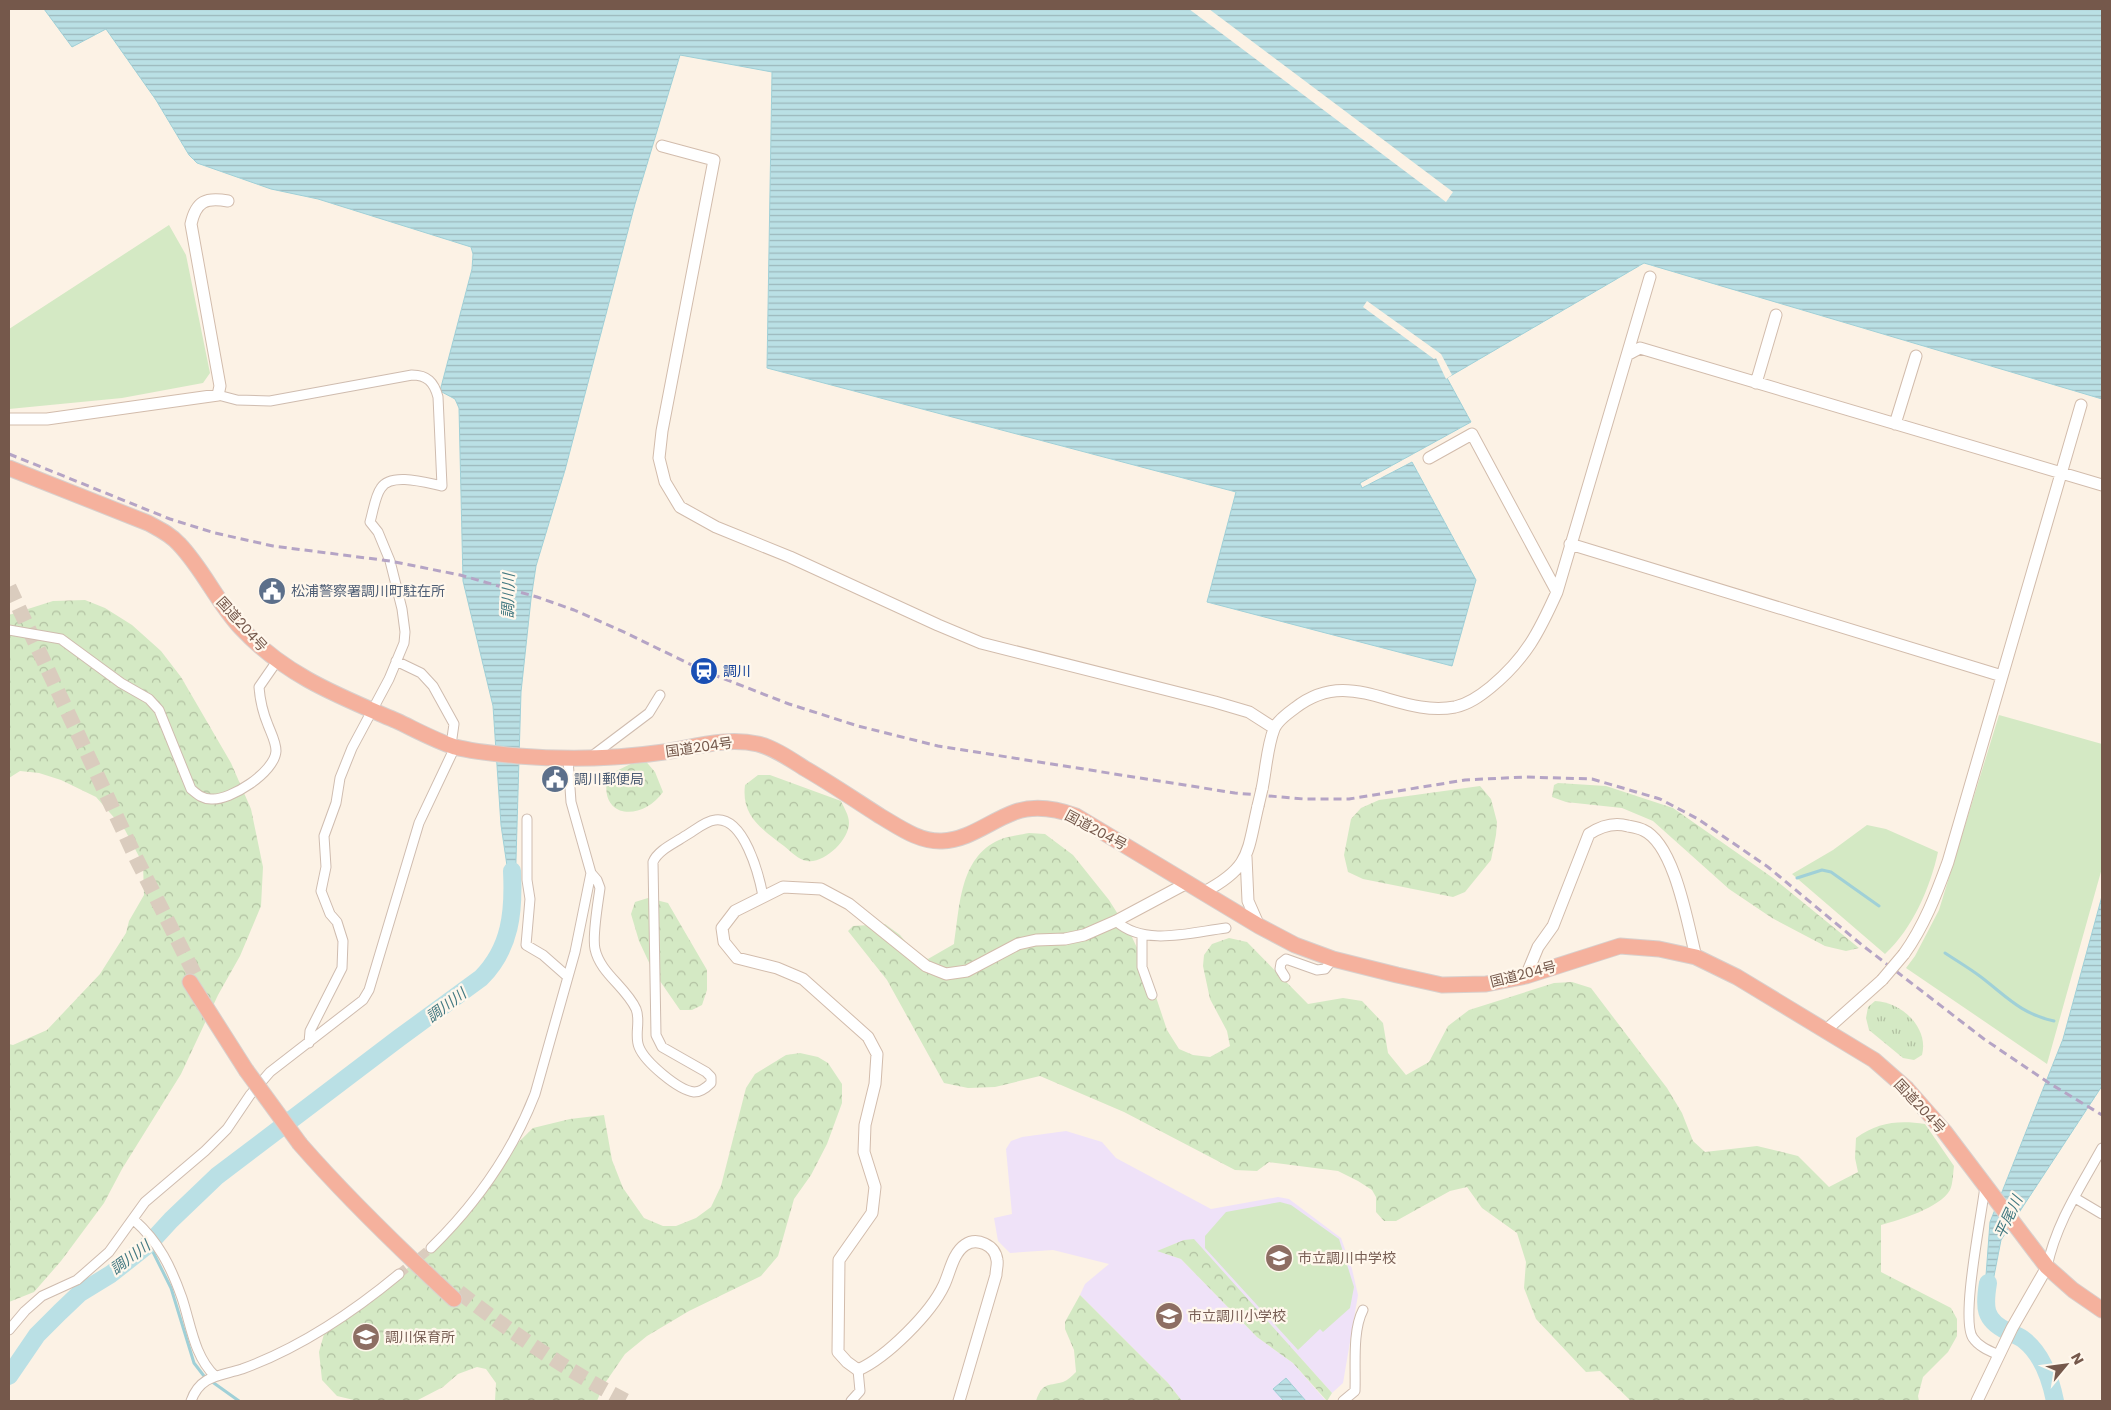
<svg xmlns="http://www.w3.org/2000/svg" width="2111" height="1410" font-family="Poppins,'Noto Sans JP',sans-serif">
  <defs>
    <pattern id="grass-tufts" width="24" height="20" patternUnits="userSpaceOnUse" patternTransform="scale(1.25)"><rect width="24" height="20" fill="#d4e9c4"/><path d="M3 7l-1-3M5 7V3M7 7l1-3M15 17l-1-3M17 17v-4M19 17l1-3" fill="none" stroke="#b1c0a1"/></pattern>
    <pattern id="forest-crowns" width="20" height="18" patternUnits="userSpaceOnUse" patternTransform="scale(1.25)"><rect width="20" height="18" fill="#d4e9c4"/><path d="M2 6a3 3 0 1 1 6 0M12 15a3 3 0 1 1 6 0" fill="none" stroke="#b1c0a1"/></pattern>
    <pattern id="water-rules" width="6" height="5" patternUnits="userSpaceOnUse" patternTransform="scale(1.25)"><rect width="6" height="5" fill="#bae0e5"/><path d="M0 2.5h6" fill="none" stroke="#9cb8bc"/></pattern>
  </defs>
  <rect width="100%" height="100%" fill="#fcf2e5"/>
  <path fill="#efe2f8" d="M1066 1131 1102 1142 1116 1158 1211 1209 1278 1197 1289 1199 1341 1238 1352 1269 1358 1295 1343 1383 1332 1393 1194 1240H1184L1158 1251 1181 1259 1257 1337 1293 1363 1326 1401H1182L1168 1383 1080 1295 1085 1284 1109 1264 1053 1250 1010 1253 998 1241 994 1218 1012 1214 1006 1149 1011 1141 1022 1137Z"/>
  <path fill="url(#grass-tufts)" d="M1875 1001C1902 1002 1929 1028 1922 1055L1914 1060 1903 1058 1869 1030 1866 1018 1868 1007Z"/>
  <path fill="url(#forest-crowns)" d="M85 600 105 608 132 625 161 651 181 677 231 763 251 809 263 867 261 906 240 956 218 995 181 1074 122 1169 104 1203 61 1261 34 1292 9 1302V1044L13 1045 47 1030 100 974 126 933 129 921 144 895 143 864 125 830 96 797 61 780 39 773 20 771 9 778V615L53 601Z
    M643 758 655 772 663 792C642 822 597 819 608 775Z
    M758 775H770L841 801C844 808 849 815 849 823 849 840 824 864 807 861 799 860 790 851 784 846 762 829 741 816 745 785Z
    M1558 783 1606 786 1673 808 1773 878 1859 948 1846 951 1825 946 1772 918 1729 889 1653 821 1622 808 1566 802 1552 797 1554 785Z
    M1480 786 1491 799 1497 822 1496 835 1491 860 1465 892 1453 897 1363 879 1348 872 1344 855 1351 819 1361 808 1379 800Z
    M1029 833 1045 834 1073 855 1109 900 1131 935 1146 967 1167 1030 1179 1049 1193 1055 1210 1057 1230 1046 1227 1031 1210 999 1203 966 1204 955 1212 944 1229 938 1247 942 1308 1004 1343 998 1362 1001 1383 1023 1388 1053 1406 1075 1429 1062 1448 1026 1469 1010 1554 983 1572 982 1591 988 1667 1088 1682 1113 1693 1141 1705 1152 1757 1146 1798 1156 1829 1187 1858 1172 1855 1158 1856 1138C1878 1122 1899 1120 1925 1124L1954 1166C1953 1173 1953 1184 1950 1190 1940 1208 1899 1220 1881 1225V1272L1951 1308 1957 1319V1336L1948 1352 1923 1377 1918 1396 1919 1401H1631L1600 1371 1586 1372 1536 1319 1524 1288 1526 1262 1517 1233 1482 1208 1467 1187 1450 1191 1396 1221H1384L1376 1212V1197L1372 1190 1358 1181 1338 1171 1269 1162 1257 1171 1235 1170 1124 1112 1040 1076 995 1087 968 1088 944 1083 887 980 848 931 853 926 885 924 900 935 913 951 928 959 954 944C960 907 959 858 999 840 1008 836 1020 835 1029 833Z
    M648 898 668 903 707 970V990L702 1005 692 1010H680L653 971 639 941 631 914 635 902Z
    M800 1053 818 1057 828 1063 842 1084V1103L827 1144 811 1175 794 1199 778 1256 761 1276 689 1311 647 1336 625 1354 603 1386 597 1401H495L496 1383 486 1369 477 1367 458 1374 443 1387 416 1401H358L337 1396 322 1380 319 1352 324 1334 346 1310 383 1291 440 1238 468 1205 490 1170 533 1128 570 1119 604 1115 612 1160 623 1188 644 1218 663 1226H676L696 1218 711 1207 721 1186 746 1088 755 1074 786 1055Z
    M1194 1239 1332 1393 1327 1401 1293 1363 1257 1337 1181 1259 1157 1251 1184 1240Z
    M1080 1295 1168 1383 1182 1401H1036C1042 1383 1047 1386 1063 1382 1068 1380 1072 1376 1076 1372L1074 1350 1065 1329V1322Z"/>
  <path fill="#d4e9c4" d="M169 225 186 255 210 373 203 383 122 398 9 409V329Z
    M1999 715 2102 744V868L2047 1064 1906 968 1915 956 1939 910Z
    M1867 825 1886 829 1938 852C1930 888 1913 928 1885 954L1792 874 1833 850Z
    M1280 1202 1291 1205 1339 1239 1354 1287 1350 1308 1323 1332 1320 1329 1298 1350 1205 1248V1236L1226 1212Z"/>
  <path fill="url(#water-rules)" stroke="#a0d0d7" d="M44 9H2102V399L1644 263 1447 378 1471 422 1360 483 1362 488 1412 462 1476 580 1452 666 1207 602 1236 492 767 368 772 72 680 55 635 204 565 470 536 566 531 599 521 692 515 893H511L501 825 493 706 463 581 459 408 455 399 440 391 472 269 473 254 471 247 318 199 271 189 197 163 189 155 156 100 106 29 72 47Z
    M2102 896V1086L2001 1240 1989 1302 1986 1306 1985 1289 1990 1222 2063 1039Z
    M1286 1378 1306 1401H1284L1273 1389Z"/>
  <path fill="#fcf2e5" d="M1189 9H1209L1453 192 1446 202Z
    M1367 301 1441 354 1452 375 1446 379 1436 358 1434 359 1363 307Z"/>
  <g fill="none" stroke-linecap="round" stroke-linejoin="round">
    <path stroke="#a0d0d7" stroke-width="3" d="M1797 878 1822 870 1831 872 1879 906
      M1945 953C1957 961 1969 968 1981 977 2006 996 2021 1014 2054 1021
      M149 1244 171 1288 194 1363 204 1376 239 1401
      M9 1373H10"/>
    <path stroke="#bae0e5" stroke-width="18" d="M1988 1283C1984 1307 1984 1320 2007 1331 2012 1334 2019 1336 2024 1340 2042 1354 2051 1381 2055 1401
      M9 1376 37 1335 60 1312 80 1293 111 1274 149 1244 171 1220 217 1176 399 1038 481 978C511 948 514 911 512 871"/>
    <path stroke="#daccbe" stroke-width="9" stroke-dasharray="9 4.5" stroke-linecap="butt" d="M399 1274 431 1248"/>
    <path stroke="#daccbe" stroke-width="15" stroke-dasharray="15 8" stroke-linecap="butt" d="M9 587 136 858 197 979
      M459 1292C512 1333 566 1370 626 1401"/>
    <g stroke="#cfbcaf" stroke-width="11">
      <path id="street" d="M218 395 237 400 270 401 412 375C427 375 434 382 438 397L442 486C427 483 391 472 381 488 375 496 373 512 370 522L378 532 390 561 402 609 405 632 404 643 389 679 352 748 340 778 336 803 324 836 326 867 321 891 330 914 337 922 343 941 342 968 310 1031 309 1043
        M9 630 61 639 121 683 149 699 159 710 191 789C197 794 202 799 211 799 230 801 275 772 276 751 276 742 271 733 268 725 263 713 260 700 259 687L277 661
        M396 661 421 673 433 686 454 724 451 745
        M592 756 649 713 660 695
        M527 819V880L530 899 526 945 543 955 568 977
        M591 873 597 880 600 888C598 903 592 936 595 949 600 973 626 987 636 1009 641 1021 634 1035 639 1047 645 1062 678 1090 694 1092 701 1092 706 1088 711 1083V1077L706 1072 662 1047 656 1035 653 862C658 850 675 843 685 836 694 831 705 821 715 820 744 816 759 875 763 896
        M1116 921C1144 947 1192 932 1226 928
        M1142 935V967L1152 995
        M1285 977 1280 969 1281 963 1286 959 1317 970 1325 969 1333 959
        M1985 1186C1982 1214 1960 1320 1973 1338 1979 1347 1990 1351 1999 1355
        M2075 1198 2102 1214
        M134 1220C159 1242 171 1267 182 1298 191 1325 194 1356 215 1376
        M431 1248C476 1204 512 1153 535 1094L575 952 591 873 571 802 568 759
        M2047 1267C2056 1223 2081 1186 2102 1148
        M9 1330 25 1311 42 1296 77 1280 109 1252 145 1202 205 1151 227 1129 250 1095 270 1072 363 1000 369 990 419 823 455 747
        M191 1401C200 1375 220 1376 242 1369 300 1348 352 1313 399 1274
        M851 1401 860 1391 858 1370
        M1343 1401 1355 1391C1356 1367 1352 1331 1363 1310"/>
    </g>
    <g stroke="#d2bcac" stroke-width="13">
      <path id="secondary" d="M662 146 714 160 662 431 659 458 665 482 680 507 716 527 790 557 938 625 981 643 1215 702 1249 712 1274 728
        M1627 355 1650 277
        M1756 383 1776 315
        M9 419H47L218 395 220 386 191 224C196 201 206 197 228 201
        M1895 424 1916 356
        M1429 458 1472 434 1557 592
        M1570 544 2002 676
        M1262 789C1266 770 1267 747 1274 729 1277 721 1288 713 1295 708 1351 664 1396 718 1455 707 1469 704 1480 696 1491 687 1526 658 1539 632 1557 592L1627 355 1640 348 2102 485
        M1246 857 1248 901 1259 926
        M1204 892C1251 867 1247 853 1258 806
        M1904 954C1924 926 1936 895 1948 862L2081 405
        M1526 976 1538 947 1553 926 1589 834C1601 826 1614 822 1628 826 1633 827 1639 828 1643 830 1675 844 1688 926 1696 957
        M1826 1030 1882 980
        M959 1401 996 1275C996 1270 998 1264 997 1260 995 1245 977 1237 965 1245 953 1253 950 1272 944 1285 931 1313 887 1357 858 1370L847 1362 838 1352 839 1260 872 1213 875 1187 864 1152 865 1125 875 1084 877 1054 868 1037 803 979 777 968 737 958 724 942 722 928 735 911 783 887 821 889 849 904 926 966 946 974 967 971 1018 944 1036 940 1065 939 1084 935 1116 921 1189 882
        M1977 1401 2012 1328 2047 1267"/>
    </g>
    <g stroke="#d8d0cd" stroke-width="17">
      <path id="highway" d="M9 468 148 523C159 529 170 534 179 544 203 569 217 602 241 628 286 676 339 696 397 721 416 730 436 741 455 747 475 752 497 754 518 756 567 760 615 759 664 752 695 747 726 737 758 744 774 748 790 759 804 768 830 783 855 800 880 816 899 827 919 842 942 841 969 840 990 821 1015 812 1035 805 1057 809 1076 816L1259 926 1295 945 1333 959 1397 975 1442 985 1486 984 1526 976 1620 946 1659 949 1696 957 1737 977 1874 1060 1907 1089 1944 1131 2047 1267 2073 1290 2102 1310
        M190 982 246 1070
        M300 1144C348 1199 400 1249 454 1299"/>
    </g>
    <use href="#street" stroke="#fff" stroke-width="9"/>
    <use href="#secondary" stroke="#fff" stroke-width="11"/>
    <use href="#highway" stroke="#f5b19d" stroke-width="15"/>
    <path stroke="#b5a4c5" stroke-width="3" stroke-dasharray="8 5" stroke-linecap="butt" d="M9 454 170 519 215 533 273 546 390 561 460 575 537 597 574 610 626 633 704 671 789 704 858 726 938 746 1235 793 1304 799H1349L1465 780 1525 777 1592 779 1660 799 1698 819 1768 867 1862 945 1984 1039 2049 1083 2102 1115"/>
    <g stroke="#d2bcac" stroke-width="13" stroke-linecap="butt">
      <path id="secondary-bridge" d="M1258 806 1262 789
        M1882 980 1904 954"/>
    </g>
    <g stroke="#d8d0cd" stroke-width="17" stroke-linecap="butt">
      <path id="highway-bridge" d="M246 1070 300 1144"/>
    </g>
    <use href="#secondary-bridge" stroke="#fff" stroke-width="11"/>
    <use href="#highway-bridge" stroke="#f5b19d" stroke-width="15"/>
  </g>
  <defs>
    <g id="civic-disc" transform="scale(1.4375)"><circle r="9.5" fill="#5c6f8a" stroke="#fff7ec"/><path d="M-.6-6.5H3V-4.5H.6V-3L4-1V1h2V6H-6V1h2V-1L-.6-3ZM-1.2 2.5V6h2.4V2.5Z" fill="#fff"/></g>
    <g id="station-disc" transform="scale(1.4375)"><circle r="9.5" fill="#1a4fb4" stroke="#fff7ec"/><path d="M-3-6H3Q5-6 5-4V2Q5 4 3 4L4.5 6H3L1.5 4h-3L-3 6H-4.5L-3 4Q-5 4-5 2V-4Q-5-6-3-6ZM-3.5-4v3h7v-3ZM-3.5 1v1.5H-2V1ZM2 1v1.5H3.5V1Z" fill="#fff"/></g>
    <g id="school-disc" transform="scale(1.4375)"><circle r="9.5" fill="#8d6e63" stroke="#fff7ec"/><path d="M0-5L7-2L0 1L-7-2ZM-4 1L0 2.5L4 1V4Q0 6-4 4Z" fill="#fff"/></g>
  </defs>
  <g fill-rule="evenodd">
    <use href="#civic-disc" x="272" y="591"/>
    <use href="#station-disc" x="704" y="671"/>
    <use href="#civic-disc" x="555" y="779"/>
    <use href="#school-disc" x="1279" y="1258"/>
    <use href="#school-disc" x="1169" y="1316"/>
    <use href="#school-disc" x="366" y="1337"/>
  </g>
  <g text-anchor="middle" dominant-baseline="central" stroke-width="4.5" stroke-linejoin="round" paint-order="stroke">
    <g font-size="14" fill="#4e5e75" stroke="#fff7ec" text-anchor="start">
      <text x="291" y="591">松浦警察署調川町駐在所</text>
      <text x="574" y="779">調川郵便局</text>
    </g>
    <g font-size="14" fill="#75584b" stroke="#fff7ec">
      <text transform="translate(242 624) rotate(48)">国道204号</text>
      <text transform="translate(699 747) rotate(-8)">国道204号</text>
      <text transform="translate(1096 830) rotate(28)">国道204号</text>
      <text transform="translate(1523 974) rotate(-14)">国道204号</text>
      <text transform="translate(1920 1106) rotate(47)">国道204号</text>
    </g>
    <g font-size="14" fill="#164399" stroke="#fff7ec" text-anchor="start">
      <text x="723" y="671">調川</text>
    </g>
    <g font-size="14" fill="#785e54" stroke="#fff7ec" text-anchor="start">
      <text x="1298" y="1258">市立調川中学校</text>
      <text x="1188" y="1316">市立調川小学校</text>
      <text x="385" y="1337">調川保育所</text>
    </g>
    <g font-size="15" font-style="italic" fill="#427880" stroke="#fff7ec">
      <text transform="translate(508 596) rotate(-89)">調川川</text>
      <text transform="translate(446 1005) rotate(-37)">調川川</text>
      <text transform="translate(2008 1217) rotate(-65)">平尾川</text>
      <text transform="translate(130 1257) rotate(-37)">調川川</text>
    </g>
  </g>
  <rect width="2111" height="1410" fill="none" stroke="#75584b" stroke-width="20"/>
  <g transform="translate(2066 1365) rotate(61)" stroke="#fff7ec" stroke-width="4" paint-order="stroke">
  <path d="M0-4L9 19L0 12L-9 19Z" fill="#75584b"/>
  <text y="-8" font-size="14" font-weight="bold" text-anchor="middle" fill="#75584b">N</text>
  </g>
</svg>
